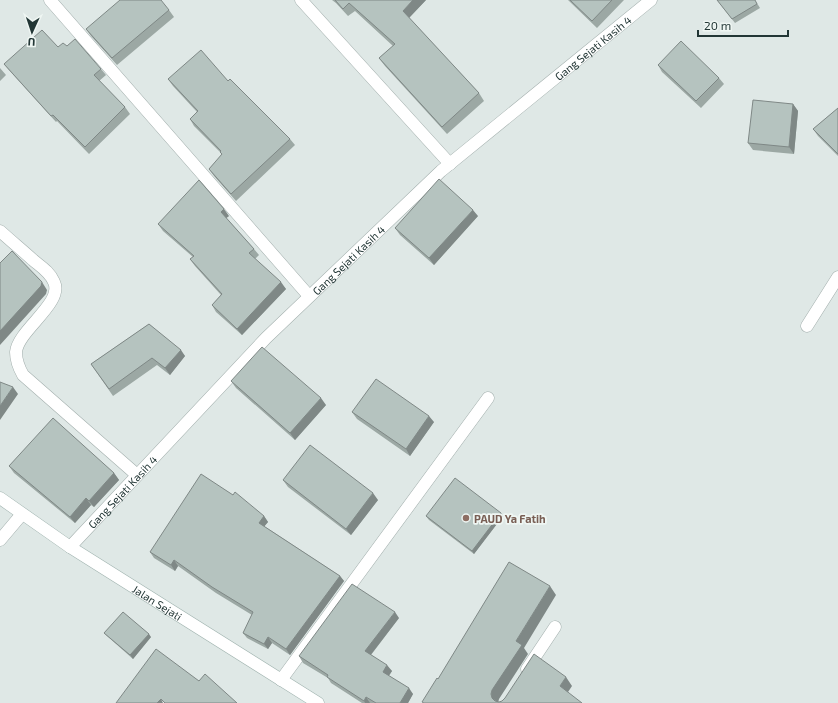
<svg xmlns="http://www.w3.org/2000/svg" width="838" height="703" font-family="'Exo 2',sans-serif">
  <rect width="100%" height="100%" fill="#dfe8e6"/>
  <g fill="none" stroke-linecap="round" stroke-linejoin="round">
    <g stroke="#a3afad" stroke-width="13">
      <g id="street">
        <path d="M50 0 309 296"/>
        <path d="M301 0 450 164"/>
        <path d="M0 231C11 241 22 250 33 260 40 266 50 272 54 282 64 303 18 330 16 352 16 361 19 368 23 375L137 475"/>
        <path d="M807 326 838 277"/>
        <path d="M0 540 22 514"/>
        <path id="s1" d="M70 547 266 338 441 171 651 0"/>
        <path d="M527 669 555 627"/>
        <path d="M281 680 488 398"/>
      </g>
    </g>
    <g stroke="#a0b3af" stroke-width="13">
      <g id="secondary">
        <path id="s2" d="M0 498 70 547 318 703"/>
      </g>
    </g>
    <use href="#street" stroke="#fff" stroke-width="12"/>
    <use href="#secondary" stroke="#fff" stroke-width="12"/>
  </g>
  <path fill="#9ca8a4" d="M332 0H426L409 18 479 93 484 101 447 134 385 66 379 58 393 46 355 11 348 16 336 3Z
    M568 0H624L597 28Z
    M717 0H755L760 8 735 23Z
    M169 10 174 17 117 65 91 36 86 29Z
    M67 46 101 69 106 75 99 81 125 107 130 114 89 154 57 121 56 122 9 70 4 64 58 47Z
    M658 65 719 78 724 84 701 108 662 72Z
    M0 68 6 75 0 81Z
    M168 79 228 81 290 139 295 145 236 201 214 176 209 169 222 155 220 152 194 126 190 119 197 112 173 86Z
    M793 104 798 111 794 154 753 150 748 143Z
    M838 108V156L818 136 813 129Z
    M229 216 226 218 254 249 259 255 255 259 286 289 242 335 216 312 212 305 221 295 195 266 190 259 193 257 163 231 158 224Z
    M478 216 434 265 400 235 395 228Z
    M149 324 185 356 170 375 157 365 113 396 91 364Z
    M231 381 326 405 295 440 236 388Z
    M352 412 434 422 410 456 357 419Z
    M9 466 114 473 119 480 94 507 91 505 75 523 14 473Z
    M283 480 378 500 351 535 288 487Z
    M501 513 503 516 474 554 429 520 426 516Z
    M264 516 268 522 264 526 340 576 344 581 290 655 272 643 268 649 247 638 243 633 252 615 216 593 178 566 175 571 154 558 150 552Z
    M399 618 371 655 392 671 389 676 413 694 408 703H362L331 683 328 678 303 663 299 656Z
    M104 633 151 637 133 659 107 636Z"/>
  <path fill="#7f8886" d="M413 0H426L408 19 403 11Z
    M793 104 798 111 794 154 789 147Z
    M224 209 229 216 225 219 221 212Z
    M473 210 478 216 434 265 429 258Z
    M42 282 47 290 46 294 0 345V331Z
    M281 282 286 289 242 335 237 329Z
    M181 350 185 356 170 375 165 368Z
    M13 387 18 394 0 420V406Z
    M321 398 326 405 295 440 290 433Z
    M429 416 434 422 410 456 406 449Z
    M114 473 119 480 94 507 89 501Z
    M373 493 378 500 351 535 346 529Z
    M86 498 91 505 75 523 70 517Z
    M501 513 503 516 474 554 472 551Z
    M264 516 268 522 263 528 259 523Z
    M174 560 178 566 175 571 171 565Z
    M340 576 344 581 290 655 286 649Z
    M550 586 556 595 524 648 528 654 499 699 498 703 492 698 491 694 492 690 516 641Z
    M395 612 399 618 369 657 365 651Z
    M149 634 151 637 133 659 130 655Z
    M268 637 272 643 268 649 264 644Z
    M387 665 392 671 387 678 383 672Z
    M566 677 572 686 566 695 560 686Z
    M409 688 413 694 408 703H400Z
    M366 697 370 703H365L364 701Z
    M161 699 163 703H157Z"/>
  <path fill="#b5c3bf" stroke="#7f8886" d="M120 0H161L169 10 112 58 86 29Z
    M335 0H413L403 11 479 93 442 127 379 58 395 44 349 3 343 9Z
    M570 0H612L592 21Z
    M717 0H755L757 4 732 19Z
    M42 30 58 47 63 43 67 46 75 39 101 69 94 75 125 107 85 147 53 115 51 116 4 64Z
    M681 41 719 78 696 101 658 65Z
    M201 50 228 81 230 79 290 139 231 194 209 169 222 154 220 152 221 151 190 119 198 111 168 79Z
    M753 100 793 104 789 147 748 143Z
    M838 108V154L813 129Z
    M439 179 473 210 429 258 395 228Z
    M199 180 224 209 221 212 254 249 249 253 281 282 237 329 212 305 222 294 190 259 194 256 158 224Z
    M12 251 42 282 41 286 0 331V263Z
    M149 324 181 350 165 368 152 358 109 389 91 364Z
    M262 347 321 398 290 433 231 381Z
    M376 379 429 416 406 449 352 412Z
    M0 382 13 387 0 406Z
    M53 418 114 473 89 501 86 498 70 517 9 466Z
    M310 445 373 493 346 529 283 480Z
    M201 474 233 495 235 492 264 516 259 523 340 576 286 649 268 637 264 644 243 633 253 612 212 587 174 560 171 565 150 552Z
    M455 478 501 513 472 551 426 516Z
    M509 562 550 586 516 641 522 645 492 690 491 694 492 698 495 701 499 702 502 701 505 698 534 654 566 677 560 686 582 703H424L422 702 437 678 438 679Z
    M352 584 395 612 365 651 387 665 383 672 409 688 400 703H376L366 697 364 701 327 677 328 675 299 656Z
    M123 612 149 634 130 655 104 633Z
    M156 649 199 681 205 674 237 703H165L161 699 157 703H116Z"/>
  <circle fill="#8d6e63" stroke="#eff6f3" stroke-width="1.5" cx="466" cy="518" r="4"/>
  <g text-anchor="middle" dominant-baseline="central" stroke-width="3.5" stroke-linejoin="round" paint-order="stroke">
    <g font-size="11" fill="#223635" stroke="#eff6f3">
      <text stroke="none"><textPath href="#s1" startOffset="724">Gang Sejati Kasih 4</textPath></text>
      <text stroke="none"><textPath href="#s1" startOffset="400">Gang Sejati Kasih 4</textPath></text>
      <text stroke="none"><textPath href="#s1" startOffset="76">Gang Sejati Kasih 4</textPath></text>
      <text stroke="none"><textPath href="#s2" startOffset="189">Jalan Sejati</textPath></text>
    </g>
    <g font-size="11" font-weight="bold" fill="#785e54" stroke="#eff6f3" text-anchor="start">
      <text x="474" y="518">PAUD Ya Fatih</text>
    </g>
  </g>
  <g transform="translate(32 32) rotate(183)" stroke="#eff6f3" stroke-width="3" paint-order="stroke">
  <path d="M0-3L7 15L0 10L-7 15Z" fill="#223635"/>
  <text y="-6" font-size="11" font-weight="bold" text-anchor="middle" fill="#223635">U</text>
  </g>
  <path d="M698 30v6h90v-6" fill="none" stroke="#223635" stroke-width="2"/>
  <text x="704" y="30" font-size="12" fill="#223635" stroke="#eff6f3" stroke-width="3" paint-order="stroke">20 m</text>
</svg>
